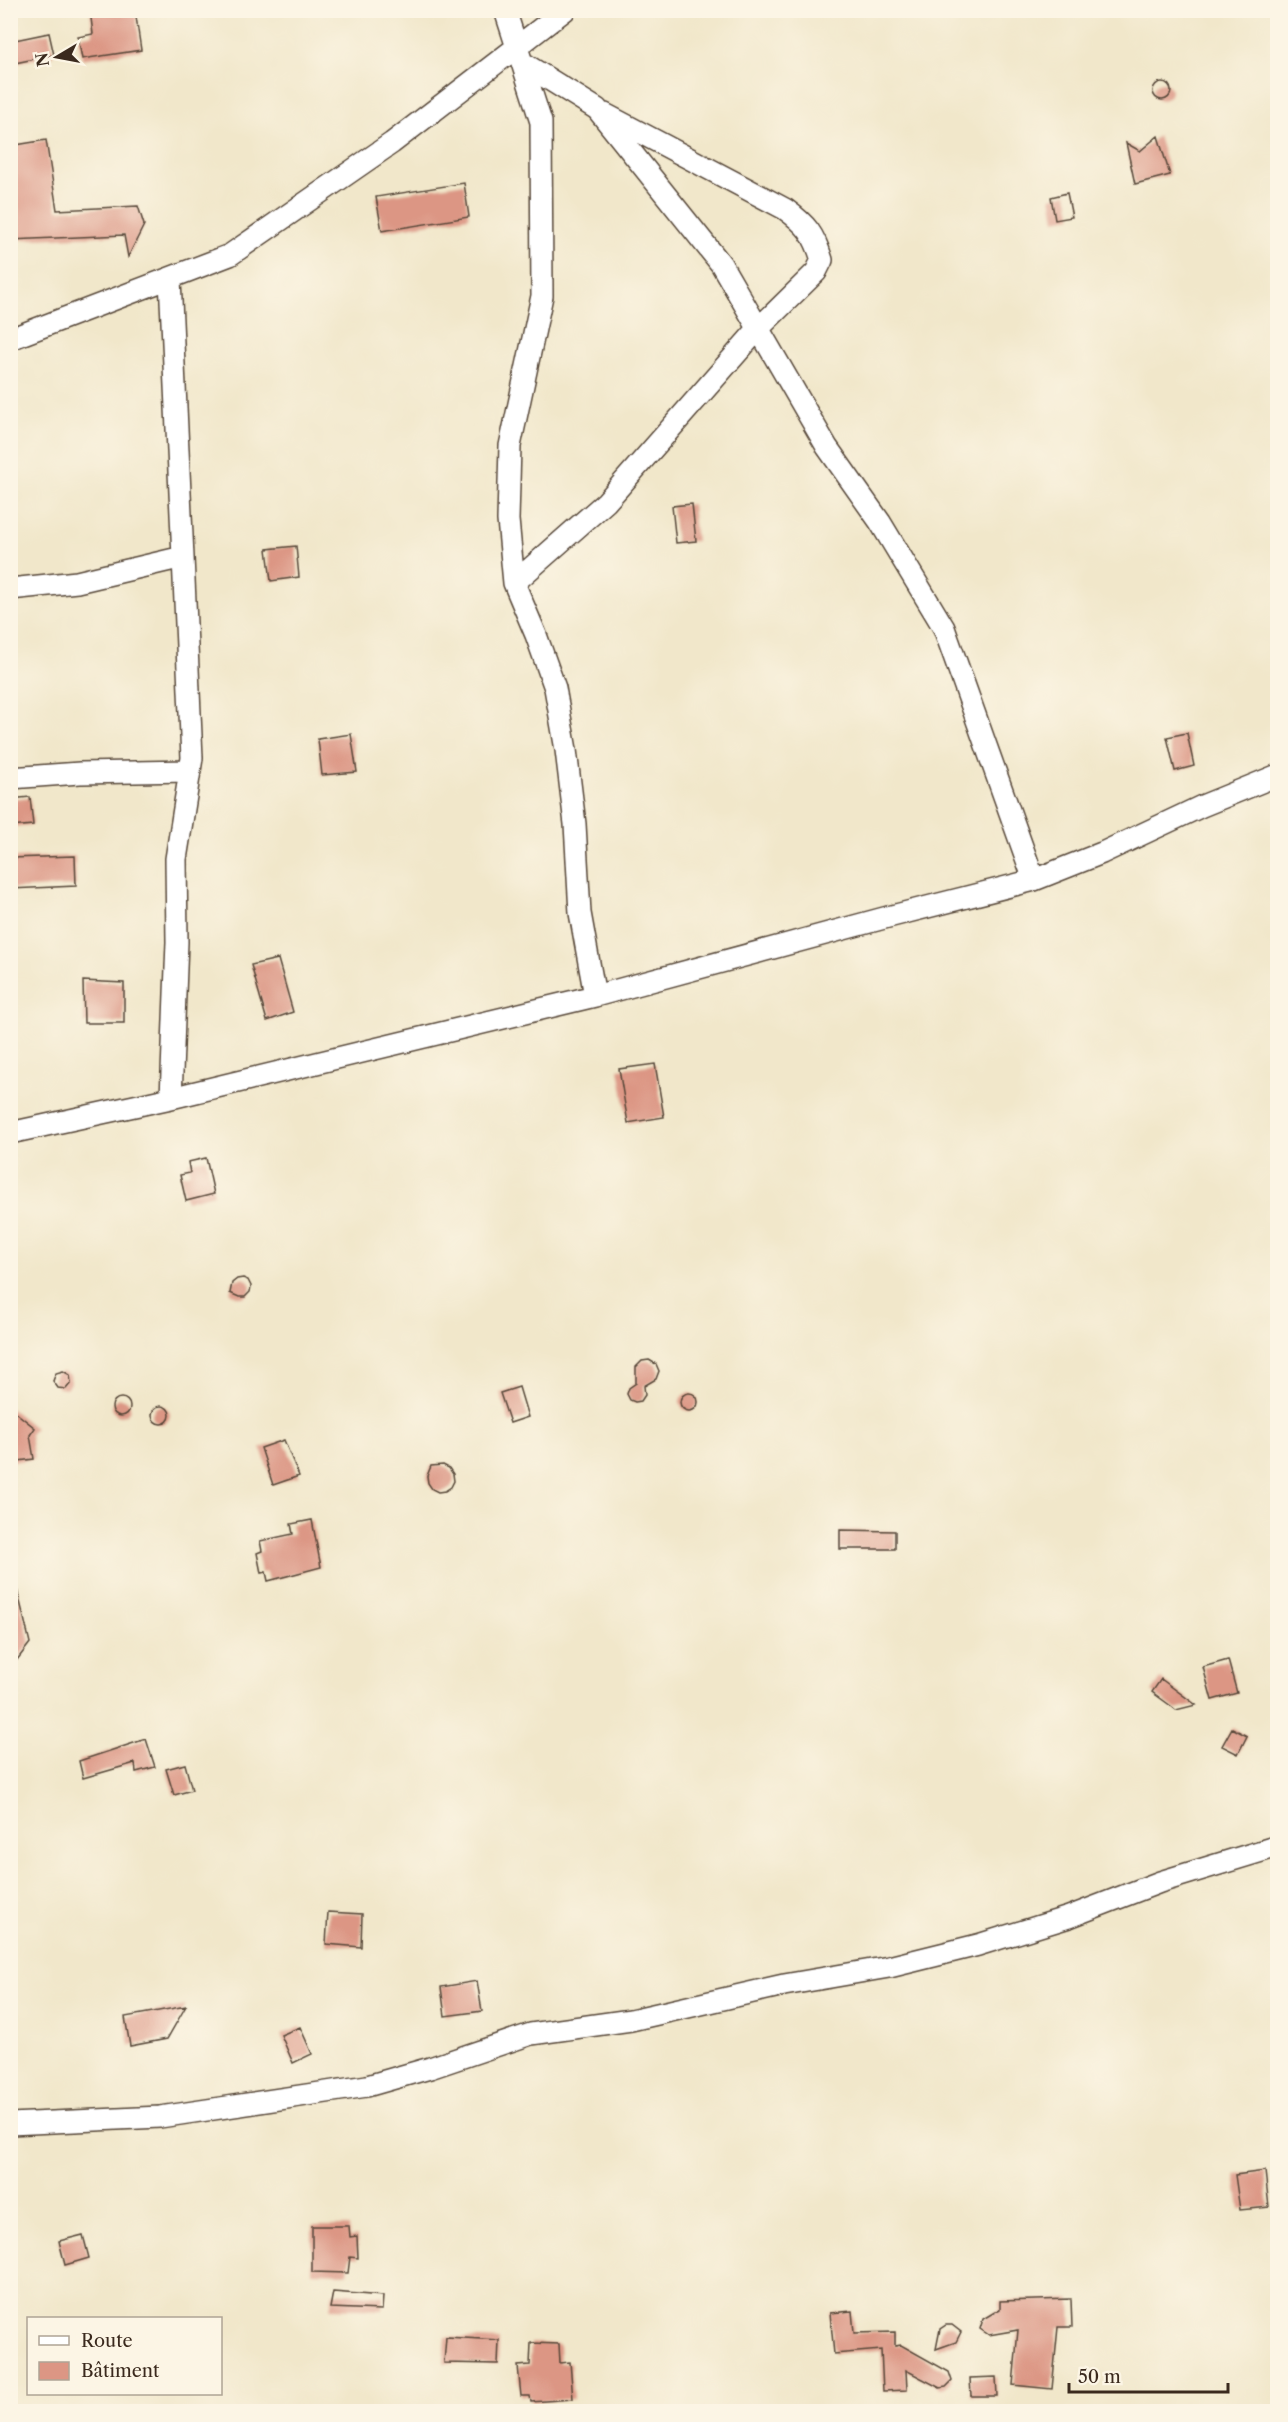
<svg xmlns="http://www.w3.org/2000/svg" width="1288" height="2422" font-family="'Libre Caslon Text',serif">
  <rect width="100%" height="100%" fill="#fcf5e5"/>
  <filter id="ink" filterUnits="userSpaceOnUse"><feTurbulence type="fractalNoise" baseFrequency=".0167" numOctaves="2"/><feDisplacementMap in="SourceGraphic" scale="12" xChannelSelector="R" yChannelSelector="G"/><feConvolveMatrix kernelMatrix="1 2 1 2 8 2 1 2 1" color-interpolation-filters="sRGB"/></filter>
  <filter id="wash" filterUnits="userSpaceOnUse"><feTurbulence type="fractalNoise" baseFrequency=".008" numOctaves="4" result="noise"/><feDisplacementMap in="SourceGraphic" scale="24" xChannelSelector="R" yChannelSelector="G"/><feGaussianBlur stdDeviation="1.35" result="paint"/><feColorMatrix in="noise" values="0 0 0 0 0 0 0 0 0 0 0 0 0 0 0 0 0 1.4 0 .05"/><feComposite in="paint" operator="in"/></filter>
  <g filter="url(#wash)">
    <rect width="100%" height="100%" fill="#f1e7ca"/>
    <g id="blocks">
      <path fill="#dc9684" d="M90 10H135L141 50 82 59 78 37 93 34Z
        M49 33 54 55 10 64V41Z
        M1153 91a9 9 0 1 1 18 0a9 9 0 1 1-18 0Z
        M1158 136 1170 175 1135 184 1126 143 1140 151Z
        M46 140 57 210 138 206 144 225 128 257 124 235 10 240V212H18L10 173V146Z
        M464 183 469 217 382 231 376 197Z
        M1067 193 1072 217 1055 220 1051 197Z
        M692 504 696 541 676 543 672 506Z
        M296 546 299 577 271 581 267 549Z
        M1187 733 1194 766 1175 771 1167 737Z
        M351 734 357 772 322 775 318 739Z
        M30 797 33 825 10 827V799Z
        M75 856 76 886 10 889V858Z
        M278 959 293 1012 267 1021 251 965Z
        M83 981 124 983V1023H84Z
        M655 1064 664 1117 628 1123 619 1069Z
        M206 1158 214 1194 186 1201 180 1175 190 1173 188 1162Z
        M243 1278 248 1280 251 1286 250 1292 245 1297H239L230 1293 232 1283 237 1279Z
        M649 1360 656 1364 659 1371 656 1379 644 1386 645 1395 641 1401 635 1402 630 1400 627 1394 629 1388 636 1383V1367L642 1361Z
        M63 1371 70 1375 71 1383 66 1389 58 1388 53 1381 56 1373Z
        M519 1387 528 1417 510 1423 500 1393Z
        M680 1402a9 9 0 1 1 18 0a9 9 0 1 1-18 0Z
        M112 1407a9 9 0 1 1 18 0a9 9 0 1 1-18 0Z
        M152 1415a9 9 0 1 1 18 0a9 9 0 1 1-18 0Z
        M10 1408 35 1428 30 1435 34 1459 10 1462Z
        M284 1440 299 1476 273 1485 261 1448Z
        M443 1465 449 1468 453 1474 454 1481 451 1487 445 1491 438 1492 432 1489 428 1483 427 1476 431 1466Z
        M312 1520 321 1567 268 1581 266 1572 261 1573 257 1553 262 1551 260 1541 293 1534 291 1524Z
        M840 1530 895 1531V1549H840Z
        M17 1589 30 1643 10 1669V1590Z
        M1228 1660 1237 1693 1212 1700 1203 1667Z
        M1161 1679 1196 1705 1176 1710 1171 1706 1152 1692Z
        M1232 1728 1247 1736 1238 1754 1222 1746Z
        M146 1739 155 1767 136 1772 135 1763 83 1778 79 1761Z
        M185 1764 192 1790 174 1795 166 1769Z
        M328 1912 362 1914 361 1947 326 1944Z
        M477 1981 482 2011 445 2016 441 1987Z
        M186 2006 167 2039 130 2046 125 2017Z
        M300 2027 312 2054 293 2063 281 2035Z
        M1265 2171 1269 2207 1240 2210 1235 2175Z
        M312 2226H349L350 2237 357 2236 358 2258 350 2257 348 2273 312 2272Z
        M83 2235 89 2258 65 2265 59 2241Z
        M333 2292 383 2296 382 2310 330 2308Z
        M1071 2299 1072 2327H1058L1052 2389 1013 2385 1018 2330 989 2335 980 2329 983 2319 1000 2309V2301Z
        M852 2311 854 2333 895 2332V2346L901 2345 949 2372 952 2381 946 2387 940 2388 906 2370 907 2390 883 2391 881 2350 834 2354 830 2313Z
        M946 2325H952L961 2332 956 2342 936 2349 940 2329Z
        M446 2337 499 2340 498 2364 444 2363Z
        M531 2343 559 2344 560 2363 570 2362 573 2399 531 2402 530 2396H521L518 2366 530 2365Z
        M996 2377 997 2396H971L970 2378Z"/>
    </g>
  </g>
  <g filter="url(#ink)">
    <use href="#blocks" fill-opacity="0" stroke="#564638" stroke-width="1.5"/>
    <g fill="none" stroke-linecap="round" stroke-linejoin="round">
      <g stroke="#564638" stroke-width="24">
        <path id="street" d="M505 10 541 122 542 296 510 446 508 520 514 583 536 635 555 688 566 750 575 824 580 913 595 996
          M523 63 597 109 721 264 827 447 880 522 944 628 1034 880
          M10 339 230 255 392 143 565 10
          M514 583 606 502 758 329 816 272 822 260C814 234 807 225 785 209L605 114
          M10 589 77 582 183 557 170 279
          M10 778 80 773 189 771
          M171 1098 177 942 176 859 192 758 183 557
          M10 1133 171 1098 595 996 888 917 1034 880 1102 853 1202 806 1278 775
          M10 2124 160 2117 367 2086 430 2068 531 2034 631 2020 784 1985 889 1967 978 1945 1069 1917 1160 1882 1278 1846"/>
      </g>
      <use href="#street" stroke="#fff" stroke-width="21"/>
    </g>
  </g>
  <rect width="1288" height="2422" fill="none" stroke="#fcf5e5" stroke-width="36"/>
  <rect x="27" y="2317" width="195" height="78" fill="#fcf5e5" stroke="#afa495" stroke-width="1.5"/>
  <rect x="39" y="2336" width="30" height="9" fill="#ffffff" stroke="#afa495" stroke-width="1.5"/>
  <text x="81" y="2347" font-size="18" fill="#3b2a1e">Route</text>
  <rect x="39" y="2362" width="30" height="18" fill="#dc9684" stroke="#afa495" stroke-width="1.5"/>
  <text x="81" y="2377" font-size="18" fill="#3b2a1e">Bâtiment</text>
  <g transform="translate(57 57) rotate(260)" stroke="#fcf5e5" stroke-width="4.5" paint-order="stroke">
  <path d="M0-4.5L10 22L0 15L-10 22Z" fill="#3b2a1e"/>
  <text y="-9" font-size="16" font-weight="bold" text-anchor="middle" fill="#3b2a1e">N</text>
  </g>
  <path d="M1069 2383v9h159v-9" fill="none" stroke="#3b2a1e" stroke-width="3"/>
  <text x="1078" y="2383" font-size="18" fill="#3b2a1e" stroke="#fcf5e5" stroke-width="4.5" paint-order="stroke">50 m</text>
</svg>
